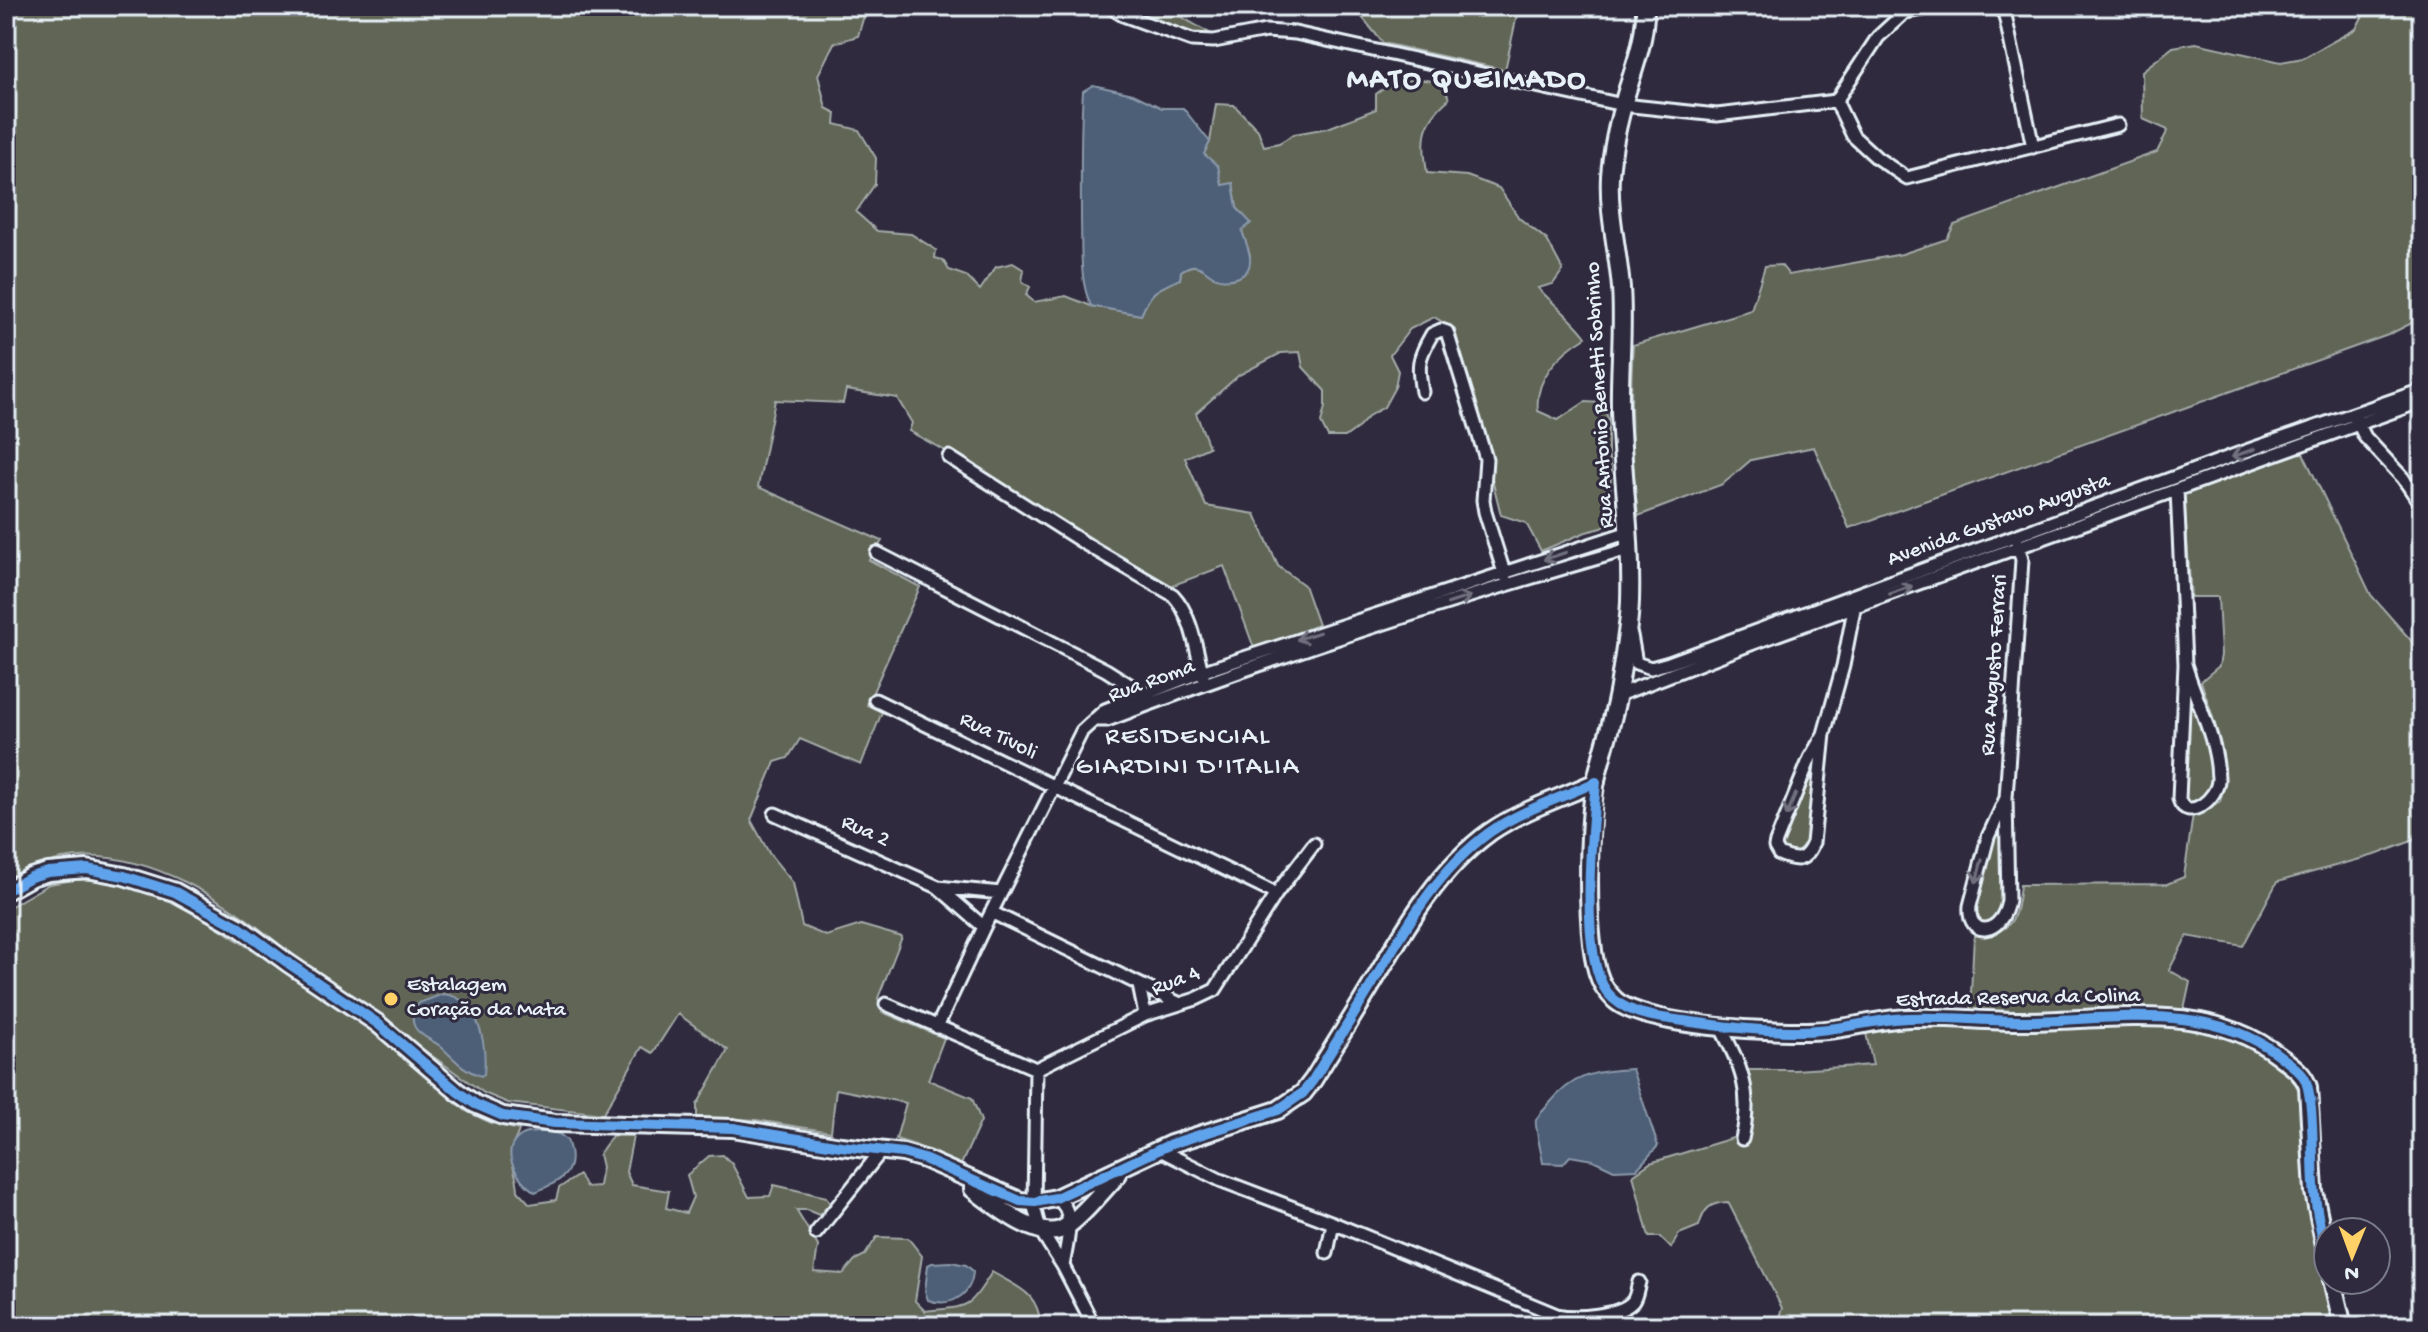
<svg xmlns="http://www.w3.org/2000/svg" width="2428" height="1332" font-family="'Gochi Hand',sans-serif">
  <rect width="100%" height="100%" fill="#2f2a3d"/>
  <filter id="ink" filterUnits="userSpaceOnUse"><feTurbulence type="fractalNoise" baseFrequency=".0125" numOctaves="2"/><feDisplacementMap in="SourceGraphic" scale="16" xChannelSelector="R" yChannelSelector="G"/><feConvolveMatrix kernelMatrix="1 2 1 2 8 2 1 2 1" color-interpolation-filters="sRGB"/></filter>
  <g filter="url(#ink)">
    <path fill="#606557" stroke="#a4aba8" stroke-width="2" d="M6 6H874V10L863 19 858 36 834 43 818 75 826 108 836 113 835 124 859 130 876 158 875 184 856 212 877 231 911 234 936 250 935 258 943 260 949 270 966 276 980 290 996 267 1013 263 1024 270 1022 281 1030 287 1026 295 1034 302 1066 296 1091 306 1141 315C1152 290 1155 290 1180 279L1181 271C1194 262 1203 266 1214 277L1250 255 1242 231 1250 223 1237 208 1233 183 1221 186 1203 154 1210 142 1216 104 1234 105 1258 130 1264 146 1279 143 1294 134 1328 128 1376 109V94C1395 79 1419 77 1443 83L1449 99C1421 123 1422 138 1427 173L1467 176 1499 188 1519 218 1547 240 1563 270 1553 284 1538 288C1554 305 1573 319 1586 337 1559 353 1534 379 1538 411L1558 420 1585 402 1603 403 1608 419V453L1611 471 1610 502 1615 519 1602 528 1586 532 1541 551 1526 523 1501 515 1455 330 1434 317 1410 329 1390 355 1398 371 1395 387 1384 407 1370 415 1359 427 1345 437H1328L1321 423 1325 407V391L1303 367 1300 352 1281 353 1239 375 1196 413 1209 447 1185 458 1206 506 1255 514 1278 566 1304 585 1318 625 1254 648 1224 566 1171 586 960 459 909 431 912 423 897 398 846 390 843 403 775 400 758 487 882 541 869 560 920 587 867 705 882 712 861 765 800 739 788 758 775 762 751 820 769 853 793 883 802 926 826 936 861 925 902 937 878 998 882 1012 944 1038 928 1080 972 1098 981 1121 960 1167 915 1145 896 1139 906 1103 836 1089 831 1132 756 1120 697 1117V1105L728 1050 678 1014 653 1053 642 1047 603 1114 508 1103 484 1093 293 956C236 906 143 843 62 859 42 863 24 874 6 883Z
      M1116 6H1162L1215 36 1202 39 1125 12Z
      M1353 6H1519L1505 70 1383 43Z
      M2356 6H2422V318L2388 335 1849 528 1814 447 1751 460 1723 484 1638 516C1631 458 1629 403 1633 345L1751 310 1765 266 1781 265 1789 275 1902 254 1947 239 1954 225 2157 152 2168 130 2143 119 2142 71 2173 47 2196 43 2281 62 2303 58 2356 29 2363 15Z
      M2302 451 2371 595 2422 653V837L2378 854 2277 882 2243 946 2187 936 2169 970 2190 982 2184 1010 2110 1007 2027 1014 1970 1012 1974 936C2013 933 2016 921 2020 885L2167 884 2184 877 2193 814 2220 802C2232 763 2213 719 2201 681L2219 666 2221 655 2218 597H2191L2184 495Z
      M2188 690C2197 707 2217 763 2214 780 2213 793 2199 801 2187 803L2184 798Z
      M1818 753 1813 830 1805 851 1796 855 1782 850 1779 842Z
      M2003 812 2005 896 1995 923 1985 925 1975 918C1976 881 1987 845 2003 812Z
      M74 880H110L175 902 213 924 368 1027 466 1111 491 1123 519 1130C517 1137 513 1143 511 1150 509 1159 518 1177 518 1191L530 1204 556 1200 559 1188 579 1175 586 1187 599 1186 602 1167 599 1154 612 1136H633L626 1172 632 1185 669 1191 666 1208 686 1213 693 1197 687 1175 709 1156 723 1155 732 1164 749 1197 770 1196 774 1185 826 1197 830 1204 819 1215 807 1210H796L818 1246 814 1272 843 1274 855 1260 865 1255 877 1237 908 1238 922 1256 915 1301 925 1311C970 1306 967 1311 992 1272 1019 1288 1038 1292 1041 1326H6V909L49 884Z
      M2113 1023 2196 1028 2226 1034 2255 1046 2297 1077 2302 1087 2309 1195 2337 1326H1776L1782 1308 1728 1202C1710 1203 1704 1208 1699 1226L1679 1234 1671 1248 1660 1237H1649L1633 1175 1650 1163 1746 1134 1751 1104 1747 1070H1794L1873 1065 1866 1033 1910 1026 2005 1030Z"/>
    <path fill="#4d5f77" stroke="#8b99ab" stroke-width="2" d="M1093 85 1133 94 1162 108H1183L1210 142 1204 154 1218 166 1222 185 1233 183 1237 208 1251 223 1242 231C1247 246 1259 268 1239 277 1234 279 1226 280 1220 279 1204 275 1201 257 1181 271L1180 279C1155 290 1152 290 1141 315L1091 306C1079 280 1082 249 1081 221 1081 177 1080 134 1083 91Z
      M443 994C479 997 487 1044 484 1074L481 1076C462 1070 454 1058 440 1046 431 1039 414 1034 413 1021 412 1015 416 1008 419 1003Z
      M1632 1069 1658 1146 1637 1169 1614 1170 1593 1160 1570 1156 1563 1164 1543 1163C1542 1156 1534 1123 1536 1120 1538 1115 1545 1109 1548 1105 1573 1074 1595 1071 1632 1069Z
      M549 1132 559 1134 567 1140C579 1172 562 1181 535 1192 520 1182 499 1154 518 1138 526 1131 539 1132 549 1132Z
      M951 1262 966 1265 973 1271C972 1295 951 1308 928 1300L925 1291 928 1265 932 1263Z"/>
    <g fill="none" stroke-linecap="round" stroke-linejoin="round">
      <g stroke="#e8f1f8" stroke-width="17">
        <path id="street" d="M1109 6 1123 15 1192 40 1214 41 1266 31 1295 33 1623 105 1717 115 1836 101
          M1941 6 1905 12 1878 37 1836 101 1853 136 1877 158 1907 178 2118 125
          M2003 6 2033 147
          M1422 392C1417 365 1418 358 1432 334L1441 330 1447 332 1486 459 1483 500 1485 512 1505 576
          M2356 419 2365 437 2403 478 2422 506
          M949 457 1089 546 1173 595C1192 615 1196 650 1203 676
          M2177 490 2185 664
          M877 553 1106 670 1147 696
          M1631 635 1636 663 1651 668 1669 663 2246 451 2422 390
          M2185 664C2196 701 2217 738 2218 778 2219 799 2186 823 2179 799Z
          M1618 695 1748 645 2422 401
          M875 700 1276 894
          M1094 720H1107C1278 655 1454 599 1629 549
          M1824 734 1810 758 1776 842 1775 847 1779 854C1797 862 1805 862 1813 843L1824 734 1843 666 1856 599
          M2006 798 1988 837 1970 906C1967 939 2003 936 2008 900L2006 798 2022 560 2018 544
          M775 814 938 887 984 927
          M938 887 1001 893
          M991 912 1180 1004
          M1139 985 1145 1015
          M886 1004 1036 1069
          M1720 1026C1741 1067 1753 1091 1742 1139
          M937 1027 984 927 1082 731 1105 710 1201 672 1629 532
          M1036 1069 1145 1015 1196 999 1215 990 1276 894 1314 844
          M1036 1069 1034 1207 1040 1230 1063 1266 1094 1326
          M1158 1149 1220 1180 1333 1223 1327 1253
          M1056 1198C1078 1211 1066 1246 1063 1266
          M1333 1223 1557 1315C1575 1319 1621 1316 1633 1301 1637 1295 1637 1288 1639 1282
          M816 1233 882 1150"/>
      </g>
      <g stroke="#e8f1f8" stroke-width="22">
        <path id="secondary" d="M1645 6C1646 35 1636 63 1627 91 1619 118 1612 147 1610 176 1608 213 1618 251 1621 288 1624 328 1619 370 1620 410 1622 474 1632 537 1630 601 1629 630 1623 659 1619 687 1614 719 1603 749 1596 780 1588 822 1584 941 1600 979 1603 987 1609 994 1615 1000 1645 1027 1785 1034 1827 1030 1851 1028 1873 1021 1896 1019 1936 1015 1978 1021 2018 1021 2104 1022 2206 998 2279 1056 2291 1065 2303 1072 2308 1087L2314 1192 2328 1261
          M6 891 31 877 48 872 87 869 124 876 175 892 239 927 288 963 377 1023 458 1092 475 1104 503 1116 555 1123 733 1128 841 1146 903 1153 924 1159 1020 1201 1035 1202 1056 1198 1171 1144 1278 1110 1303 1093 1313 1080C1332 1049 1352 1018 1371 986 1404 930 1436 871 1490 832 1522 810 1561 798 1596 782
          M973 1189C992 1203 1034 1239 1060 1230 1075 1225 1106 1187 1118 1174
          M2332 1280 2343 1326"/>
      </g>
      <use href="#street" stroke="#2f2a3d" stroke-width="11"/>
      <use href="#secondary" stroke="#2f2a3d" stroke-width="16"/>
      <g stroke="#2f2a3d" stroke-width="15">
        <path id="cycleway" d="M6 891 31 877 48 872 87 869 124 876 175 892 239 927 288 963 377 1023 458 1092 475 1104 503 1116 555 1123 733 1128 841 1146 903 1153 924 1159 1020 1201 1035 1202 1056 1198 1171 1144 1278 1110 1303 1093 1313 1080C1332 1049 1352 1018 1371 986 1404 930 1436 871 1490 832 1522 810 1561 798 1596 782 1592 828 1579 956 1607 992 1625 1015 1656 1017 1684 1021 1720 1026 1756 1031 1792 1031 1827 1032 1860 1023 1894 1019 1936 1015 1980 1021 2022 1021 2107 1021 2207 999 2280 1056 2288 1062 2297 1068 2303 1076 2316 1093 2311 1169 2315 1195 2317 1217 2323 1239 2328 1261"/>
      </g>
      <use href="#cycleway" stroke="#60a3ed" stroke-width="10"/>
    </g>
    <defs><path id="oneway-shaft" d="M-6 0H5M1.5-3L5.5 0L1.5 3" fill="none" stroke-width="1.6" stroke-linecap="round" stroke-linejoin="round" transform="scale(2)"/></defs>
    <g stroke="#70707e">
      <use href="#oneway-shaft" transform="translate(2243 453) rotate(160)"/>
      <use href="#oneway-shaft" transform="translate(1555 556) rotate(162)"/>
      <use href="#oneway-shaft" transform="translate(1901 590) rotate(-20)"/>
      <use href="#oneway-shaft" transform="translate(1459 600) rotate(-18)"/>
      <use href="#oneway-shaft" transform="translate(1308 636) rotate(162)"/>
      <use href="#oneway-shaft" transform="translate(1791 805) rotate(113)"/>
      <use href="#oneway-shaft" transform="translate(1979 871) rotate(105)"/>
    </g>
  </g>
  <circle fill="#ffd166" stroke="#2f2a3d" stroke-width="3" cx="391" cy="999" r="8"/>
  <g text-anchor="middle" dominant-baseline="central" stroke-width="6" stroke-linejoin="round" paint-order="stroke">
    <g font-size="22" fill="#e8f1f8" stroke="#2f2a3d">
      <text transform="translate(1601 395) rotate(-93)">Rua Antonio Benetti Sobrinho</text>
      <text transform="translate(1999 521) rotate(-20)">Avenida Gustavo Augusta</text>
      <text transform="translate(1995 665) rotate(-86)">Rua Augusto Ferrari</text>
      <text transform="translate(1152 682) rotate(-20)">Rua Roma</text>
      <text transform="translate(998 737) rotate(26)">Rua Tivoli</text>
      <text transform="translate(865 832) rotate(24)">Rua 2</text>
      <text transform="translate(1176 982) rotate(-21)">Rua 4</text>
      <text transform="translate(2018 999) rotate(-1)">Estrada Reserva da Colina</text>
    </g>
    <g font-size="22" fill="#e8f1f8" stroke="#2f2a3d" text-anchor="start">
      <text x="407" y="986">Estalagem<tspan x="407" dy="25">Coração da Mata</tspan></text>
    </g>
    <g font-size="26" letter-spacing="2" fill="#e8f1f8" stroke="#2f2a3d">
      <text x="1188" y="738">RESIDENCIAL<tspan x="1188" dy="30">GIARDINI D'ITALIA</tspan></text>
    </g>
    <g font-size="30" font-weight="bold" letter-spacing="2" fill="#e8f1f8" stroke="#2f2a3d">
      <text x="1467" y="81">MATO QUEIMADO</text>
    </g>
  </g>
  <rect width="2428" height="1332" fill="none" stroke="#2f2a3d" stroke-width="32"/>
  <rect x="16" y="16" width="2396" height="1300" fill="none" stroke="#e8f1f8" stroke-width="3" filter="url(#ink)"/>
  <g transform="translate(2352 1256) rotate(181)"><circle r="38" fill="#2f2a3d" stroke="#797a88" stroke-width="2"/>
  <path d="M0-6L14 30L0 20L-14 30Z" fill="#ffd166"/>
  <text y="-12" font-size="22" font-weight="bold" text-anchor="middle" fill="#e8f1f8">N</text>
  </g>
</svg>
